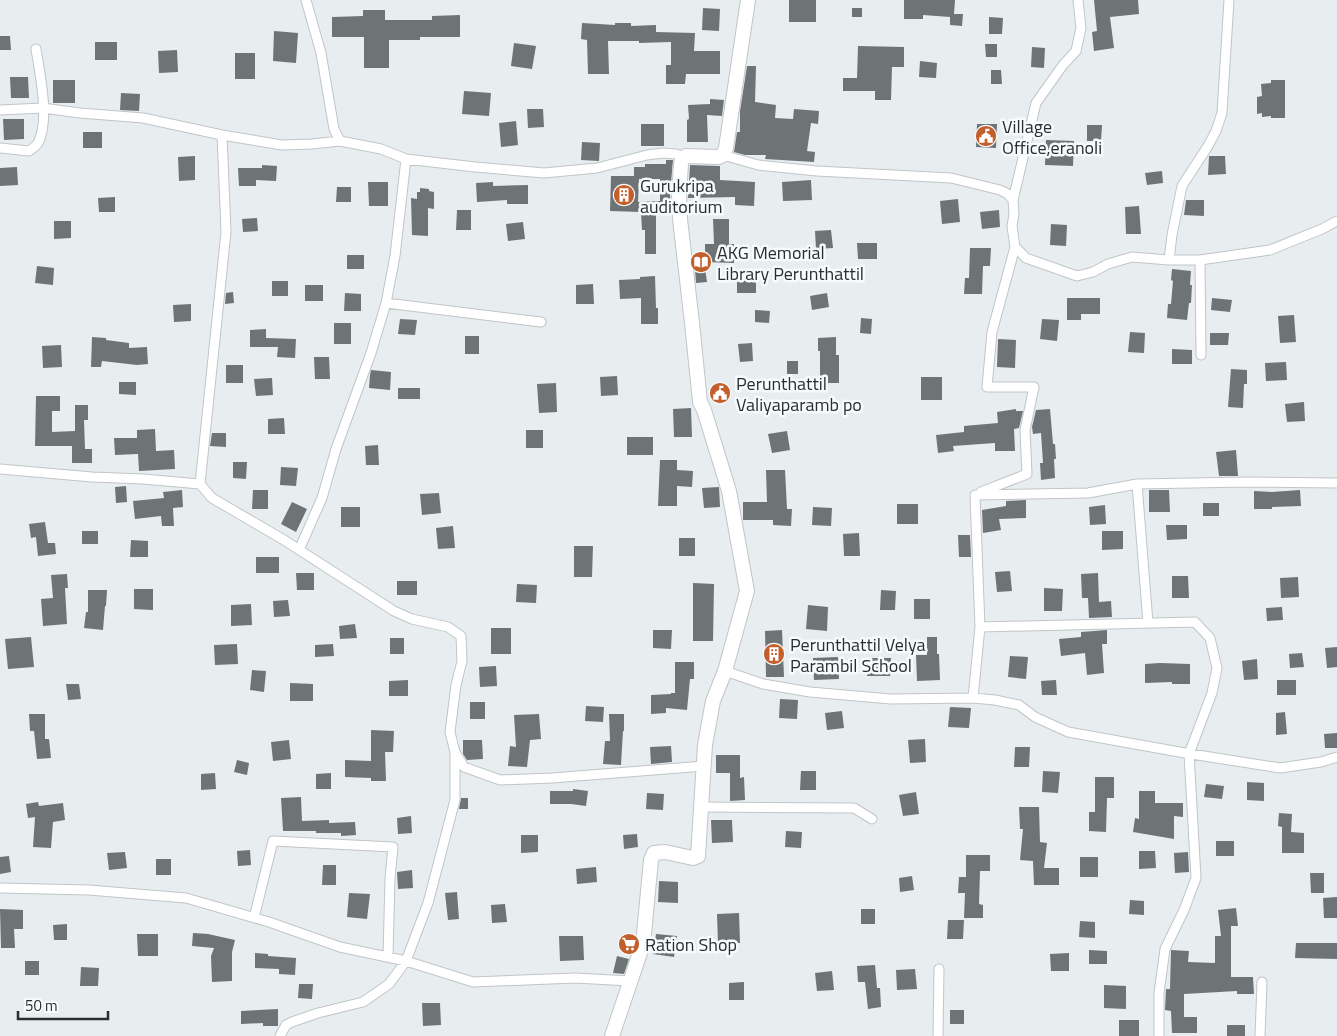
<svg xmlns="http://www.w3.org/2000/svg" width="1337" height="1036" font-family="'Titillium Web',sans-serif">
  <rect width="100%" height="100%" fill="#e8eef0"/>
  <path fill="#6e7375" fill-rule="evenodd" d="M789 0H816V22H789Z
    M904 0H955L954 14H963L962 26 950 25V17L923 15V19H904Z
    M1094 0H1138L1139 14 1110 17 1114 48 1094 51 1092 32 1097 31Z
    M703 8 720 9 719 31 702 30Z
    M852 8H862V17H852Z
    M363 10H385V20H432V16L460 15V37H420V40H389V68H364V37H332V17L363 16Z
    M989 17 1003 18 1002 34H989Z
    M582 23 615 25V23H631V26L656 25V32L695 33 694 51H720V74H686L685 84H666V65H671V42L639 43V41H608L609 74H588L587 40 581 39Z
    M274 31 298 33 296 63 273 61Z
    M0 36H10L11 50H0Z
    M95 42H117V60H95Z
    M514 43 536 46 532 69 511 66Z
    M985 44H997V57H986Z
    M858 46 904 47V67H892L891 100H875V91H843V78H857Z
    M1032 47 1045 48 1044 68 1031 67Z
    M177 50 178 72 159 73 158 51Z
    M235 53H255V79H235Z
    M920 61 937 63 936 78 919 77Z
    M747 66H756L755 102 776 105 775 118 793 119 794 109 819 111 818 124 811 123 807 151 815 152 814 162 765 159 766 155H745L734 152 737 132H740V111Z
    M991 70H1001L1002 84H991Z
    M10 77H28L29 98H11Z
    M53 80H75V103H53Z
    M1271 80H1285V118H1271V116L1262 117V113L1257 114V97L1262 96 1261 84 1271 83Z
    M464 91 491 93 489 116 462 114Z
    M121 93 140 94 139 111 120 110Z
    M710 99 724 100 722 116 707 115 708 142H687V120L689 119 688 105 710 104Z
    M527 109H543L544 127 528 128Z
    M3 119H24V139L4 140Z
    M516 121 518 145 501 147 499 123Z
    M641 124H664V146H641Z
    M977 124H997L996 148 976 147Z
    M1087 125H1102L1101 141H1087Z
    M83 132H102V148H83Z
    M1046 140 1074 141 1073 166 1045 165Z
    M582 142 600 143 599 161 581 160Z
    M195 156V180L179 181 178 157Z
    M1209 156H1225L1226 174 1208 175Z
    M666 160H673L670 194 671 215H656V254H645V230H642L641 212 610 211 611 176H634V167H645V164H666ZM639 179H660V201L638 202Z
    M262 165 277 166 276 181 256 180V186H239L238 168H262Z
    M690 165 720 166V180L755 182 754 206 735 205V197L688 198Z
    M17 167 18 185 0 186V168Z
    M1162 171 1163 183 1147 185 1145 173Z
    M811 180 812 200 783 201 782 182Z
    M368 182H388V206H369Z
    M493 182V186L528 185V204H507V200L477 202 476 183Z
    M337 187H351V202H336Z
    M420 188 429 189V191L434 192V209L428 208V236L412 235 411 198 417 199V192H420Z
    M115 197V212H99L98 198Z
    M958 199 960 222 942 224 940 201Z
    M1186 200H1204V216L1184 215Z
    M1139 206 1141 234H1126L1125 207Z
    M457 210H471V230H456Z
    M999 210 1000 227 982 229 980 212Z
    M257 218 258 231 243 232 242 219Z
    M713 219H729V244H734V263L705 262V244H714Z
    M54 221H71V238L54 239Z
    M523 222 525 239 508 241 506 224Z
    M1051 224 1067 225 1066 246 1050 245Z
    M831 230 833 248 816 249 815 231Z
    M857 243H877V259H858Z
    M970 248H991L990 266H983L982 294H964L965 278H969Z
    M347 255H364V269H347Z
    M37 266 54 268 53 285 35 283Z
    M705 268 707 282 696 283 695 270Z
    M1172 269 1191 271 1190 285H1192L1191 303H1189L1187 320 1167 318 1168 304H1171L1173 281 1171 280Z
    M737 275H756V293H737Z
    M655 276 656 308H658V324H641V298L620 299 619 280 640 279V277Z
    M272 281H288V296H272Z
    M593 284 594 304H576V285Z
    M305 285H323V301H305Z
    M233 292 234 303 225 304 226 293Z
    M345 293 361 294V311H344Z
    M827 293 829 307 812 310 810 296Z
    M1067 298H1100V314H1081V320H1067Z
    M1212 298 1232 300 1230 312 1211 310Z
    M191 304V321L174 322 173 305Z
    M755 310 770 311 769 323 755 322Z
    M1294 315 1296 342 1280 343 1278 316Z
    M861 318 872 319 871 334 860 333Z
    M400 319 417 320 415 335 398 334Z
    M1042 319 1059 320 1057 341 1040 339Z
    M334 323H351V344H334Z
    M266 329V338L296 339 295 358 277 357 278 347H250V330Z
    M1130 332 1145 333 1144 353 1128 352Z
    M1210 333H1229L1228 345H1210Z
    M465 336H479V354H465Z
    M92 337 106 338V340L129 343V348L147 347 148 364 137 365 102 361 101 367H91Z
    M836 337V355H839V383H820V351H818V338Z
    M998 339 1016 340 1015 368 997 367Z
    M752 343 753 361 740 362 738 344Z
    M61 345 62 367 43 368 42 346Z
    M1172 349 1192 350V364H1172Z
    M314 357H329L330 379H315Z
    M787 361H798V374H787Z
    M1286 362 1287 380 1266 381 1265 363Z
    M226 365H243V383H226Z
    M1231 369 1247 370V384H1244L1243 408 1228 407Z
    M371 370 391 372 390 390 369 388 370 375Z
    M617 376 618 395 601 396 600 377Z
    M921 377H942V400H921Z
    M272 378 273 395 256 396 254 379Z
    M119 382H136V395L119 394Z
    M556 383 557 412 539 413 537 384Z
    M398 388H420V399H398Z
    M36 396H60V411H52V432L75 431V405H88V420H84L85 449H92V463H72V446H35Z
    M1304 402 1305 421 1287 422 1285 404Z
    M691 408 692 437H674L673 409Z
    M1016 409V411H1023L1019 428 1014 429 1015 451H995V443L953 446 954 451 938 453 936 435 964 432V426L998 423 997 412Z
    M1050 409 1053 444H1055L1056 459H1054L1055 478 1041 480 1040 463H1043L1041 433 1033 434 1032 427 1036 410Z
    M284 418 285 434H268V419Z
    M155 429 156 451 174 450 175 469 139 471 138 454 115 455 114 438H137V430Z
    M526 430H543V448H526Z
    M787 431 790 450 772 453 768 434Z
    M212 433H226V447L210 446Z
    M627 437H653V455H627Z
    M378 445 379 465H366L365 446Z
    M1236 450 1238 476H1219L1216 452Z
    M660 460H677V470L693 471 692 487 677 486V506H658Z
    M233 462H247L246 479 233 478Z
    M281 467 298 468 296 486 280 485Z
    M766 470H785L787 509H792L791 526 773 525V520H743V502H767Z
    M126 486 127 502 116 503 115 487Z
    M719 487 720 507 704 508 702 488Z
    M182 490 183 507 173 508 174 526H162L161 516 135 519 133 501 164 498 163 492Z
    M253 490H268V509H252Z
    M1149 490H1169L1170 512H1149Z
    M1300 490 1301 506 1272 507V509H1254V491L1272 492Z
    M439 493 441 513 422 515 420 494Z
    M1026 500V518L999 519 1001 530 983 533 982 510 1006 506V501Z
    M292 502 307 509 296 532 281 524Z
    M1203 503H1219V516H1203Z
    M897 504H918V524H897Z
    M1105 505 1106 524 1090 525 1089 507Z
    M341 507H360V527H341Z
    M813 507 832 508 831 526 812 525Z
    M45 522 48 543H55L56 554 38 556 36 537 31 538 29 524Z
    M1166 525H1187V539L1167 540Z
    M453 526 455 548 438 549 436 528Z
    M82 531H98V544H82Z
    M1102 531H1123V549L1102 550Z
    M859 533 860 556H844L843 534Z
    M958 535H970L971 557H959Z
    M679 538H695V556H679Z
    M131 540 148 541V557H130Z
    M574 546H593L592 577H574Z
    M256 557H279V573H256Z
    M1010 571 1012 591 997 592 995 572Z
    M296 573H314V590H297Z
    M1098 573 1099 602 1111 601 1112 617 1089 618 1088 598H1082L1081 574Z
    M67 574 68 588H65L67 624 43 626 41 599 53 598 51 575Z
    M1172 576H1188L1189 598H1172Z
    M1298 577 1299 597 1281 598 1280 578Z
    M397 581H417V595H397Z
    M693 583 714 584 713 641H693Z
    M517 584 537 585 536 603 516 602Z
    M1044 588 1063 589 1062 611H1044Z
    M134 589H153V610L134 609Z
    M88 590H107L106 606H105L103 630 84 628 86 612H88Z
    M881 590 896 591 895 610H880Z
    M914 599H930V619H914Z
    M288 600 290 616 274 617 273 601Z
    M251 604 252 625 231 626V605Z
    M808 605 828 607 827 631 806 629Z
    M1282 607 1283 620 1267 621 1266 608Z
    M355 624 357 638 340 639 339 626Z
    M491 628H511V654H491Z
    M653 630H672L671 649 653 648Z
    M782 630 784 677H766L765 631Z
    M1107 630V644H1102L1104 673 1087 675 1085 653 1061 656 1059 639 1081 637V632Z
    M31 637 34 667 8 669 5 639Z
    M927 637H937V654H939L940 680 917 681 916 655H927Z
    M390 638H404V654H390Z
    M237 644 238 664 215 665 214 645Z
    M333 644 334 656 315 657V645Z
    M1337 647V667L1327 668 1325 648Z
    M1302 653 1304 667 1290 668 1289 654Z
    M1010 656 1028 657 1026 679 1008 677Z
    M838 657 839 679 814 680 813 658Z
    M867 658H891L890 676H867Z
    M1257 659 1258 679 1244 680 1242 661Z
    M675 662H694V679H690L687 710 666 708V713L651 714V695L671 694V693H675Z
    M1160 663 1190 664V684H1172V682L1145 683V664Z
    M496 666 497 686 480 687 479 667Z
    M252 670 266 671 264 692 250 690Z
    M408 680V696H389V681Z
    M1056 680 1057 695H1042L1041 681Z
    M1277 680H1296V695H1277Z
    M290 683 313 684V701H290Z
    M66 684H79L81 699 68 700Z
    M780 699 798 700 797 719 779 718Z
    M470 702H485V719H470Z
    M586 706 604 707 603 722 585 721Z
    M950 707 971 708 969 728 948 727Z
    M842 711 844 728 827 730 825 713Z
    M1285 712 1287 734 1276 735V713Z
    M29 714H45V739H49L51 758 37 759 34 731H30Z
    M539 714 541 739 530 740 527 767 508 766 510 746 516 747 514 715Z
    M609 714H624V731H623L621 765 603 764 605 741H610Z
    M371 730 394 731 393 752H385L386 781H371V778L345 777V760L371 761Z
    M1337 733V748H1325L1324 734Z
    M925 739 926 762 910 763 908 740Z
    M289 740 291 759 273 761 271 742Z
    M463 740H482L483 759 467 760 463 754Z
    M671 746 672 762 651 764 650 747Z
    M1015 747H1030L1029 767H1014Z
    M716 755H740V778L744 777 745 800 730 801V773H716Z
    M237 760 249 763 247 775 234 772Z
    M801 771H816V790H800Z
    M1043 771 1060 772 1058 793 1042 792Z
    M215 773 216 789 201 790V774Z
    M331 773V789H316V774Z
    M1095 777H1114V798H1107L1106 832 1089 831V812H1095Z
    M1247 782 1264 783V801L1247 800Z
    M1206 784 1224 786 1222 799 1204 797Z
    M573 789 588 791 586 806 571 804H550V791H573Z
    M1139 791H1155V803H1183V817L1174 816V839L1133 832 1135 818 1139 819Z
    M916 792 919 814 903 816 899 795Z
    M647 793 664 794 663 810 646 809Z
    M301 797 302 821 329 820V823L355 822 356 835 341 836V833H316V831H283L281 798Z
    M461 798H468V809H459Z
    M38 802 39 806 63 803 65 820 53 822 51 848 33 847 35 817 28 818 26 804Z
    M1019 807H1039L1040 842 1047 843 1044 868H1059V885H1034L1033 861 1020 860 1023 829H1020Z
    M1279 813 1292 814 1291 832 1304 833V853H1282V827L1278 826Z
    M411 816 412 833 398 834 397 818Z
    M711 820H732L733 842 712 843Z
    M786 831 802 832 801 848 785 847Z
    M637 834 638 847 624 849 623 835Z
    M521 835H538V852L521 853Z
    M1216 841H1234V856H1216Z
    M250 850 251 865 238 866 237 851Z
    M1139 851H1155L1156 868 1139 869Z
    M125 852 127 868 109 870 107 853Z
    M1188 852 1189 872 1175 873 1174 853Z
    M966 855H990V871H980L979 904 983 905V918H964L965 893H958L959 877H966Z
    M9 856 11 872 0 874V857Z
    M1080 857H1098V877H1080Z
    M156 859H171V875H156Z
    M323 865H336V885H322Z
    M596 867 597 882 577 884 576 869Z
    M412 870 413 888 398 889 397 872Z
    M1310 873H1324V893H1311Z
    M912 876 914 890 900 892 899 878Z
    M659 881 678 882V903L658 902Z
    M457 892 459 919 448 920 445 893Z
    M349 893 370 894 367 919 347 917Z
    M1337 897V918H1324L1323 898Z
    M1130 900 1144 901V915L1129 914Z
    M505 904 507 922 492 923 491 905Z
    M1236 908 1238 926H1231V977H1253L1254 994H1237V991L1184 994V1017H1197V1033H1172L1171 1011 1165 1010 1166 989H1170L1171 950 1189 951 1188 962 1215 963V936H1221L1218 910Z
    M0 909 23 910V929H14L15 948H1Z
    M861 909H875V924H861Z
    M739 913 740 943 718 944 717 914Z
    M948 920H964L963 939H947Z
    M1080 921 1095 922V938L1079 937Z
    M67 924V940H54L53 925Z
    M193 933 208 934 235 940 232 952V981L212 982 211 956 214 948 192 946Z
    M137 934H158V956H138Z
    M656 934 677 936 674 957 653 954Z
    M559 936H583L584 960 560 961Z
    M1296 943H1337V959L1295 958Z
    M1089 950 1107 951V964H1089Z
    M255 953 268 954V956L296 958 295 975 279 974V969L255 968Z
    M1069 953V971H1051L1050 954Z
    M617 956 629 959 624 974 613 973Z
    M25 961H39V975H25Z
    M875 965 877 988H880L881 1007 868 1009 865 982H858L857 966Z
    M81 967 99 968 98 986H80Z
    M915 969 917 989 897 990 896 970Z
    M832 971 834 990 817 991 815 973Z
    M744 982V1000H729V983Z
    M299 984H313L312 999 298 998Z
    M1104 985 1126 986V1009L1104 1008Z
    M422 1003H440L441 1025 423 1026Z
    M278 1009V1026H263V1023L241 1024V1011Z
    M950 1010H964V1024H950Z
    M1119 1020H1139V1036H1119Z
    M1227 1025H1245V1036H1227Z"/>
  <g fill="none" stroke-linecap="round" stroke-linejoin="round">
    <g stroke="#c0c5c8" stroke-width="11">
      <path id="street" d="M306 0 321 53 334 129 340 141 381 149 406 159 475 167 544 173 597 168 647 155 663 153 676 154 684 157
        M0 110 43 108 80 113 143 118 222 135 282 145 312 144 340 141
        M0 148 29 151C32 149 36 146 38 143 50 120 40 75 36 49
        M723 155 758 165 817 171 951 178 1000 190 1008 194 1013 200 1014 214 1012 226 1015 247 1026 258 1077 276 1093 272 1108 264 1132 257 1169 260H1200L1270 250 1322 229 1337 221
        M1013 200 1036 103 1063 65 1076 51 1081 28 1078 0
        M1169 260 1172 235 1182 186 1208 146 1216 131 1222 113 1229 0
        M1200 260 1201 355
        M386 303 541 322
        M0 469 92 477 143 479 200 484 212 498 284 540 394 611 412 619 448 627 461 636 462 661 456 685 450 732 455 752V800L428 903 406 961 389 984 363 1002 318 1013 292 1022 286 1025 280 1036
        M200 484 226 232 222 135
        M1137 484 1148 623
        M981 492 1027 474 1025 430 1034 387H987L992 332 1015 247
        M299 550 322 498 336 449 371 353 386 303 395 256 406 159
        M980 627 1195 622 1210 638 1217 668 1212 693 1189 754 1196 878 1184 910 1165 949 1159 993V1036
        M725 671 763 684 810 692 891 699 973 698 995 700 1019 705 1035 717 1068 732 1185 753 1280 768 1321 762 1337 757
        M973 698 980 627 975 495 1088 493 1137 484 1247 482 1337 483
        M455 752 464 767 500 780 552 778 704 766
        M702 807 854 808 872 819
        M0 888 89 890 186 898 269 922 340 947 406 961 473 982 575 978 630 981
        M254 918 273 841 393 847 390 878 388 957
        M938 1036 939 969
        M1260 1036 1262 982"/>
    </g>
    <g stroke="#c0c5c8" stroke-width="16">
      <path id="secondary" d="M612 1036 643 944 651 860 654 853 665 852 693 858 698 856 705 745 713 701 725 671 747 591 729 491 704 410 700 402 692 323 680 219 679 194 681 164 682 160 686 156 719 157 723 155 726 148 748 0"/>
    </g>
    <use href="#street" stroke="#fff" stroke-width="9"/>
    <use href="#secondary" stroke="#fff" stroke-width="14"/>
  </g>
  <defs>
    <g id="civic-disc" transform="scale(1.125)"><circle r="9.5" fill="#c35f2a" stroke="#f6fbfd"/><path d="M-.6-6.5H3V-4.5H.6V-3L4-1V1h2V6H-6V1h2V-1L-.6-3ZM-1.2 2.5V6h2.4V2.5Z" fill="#fff"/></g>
    <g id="building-disc" transform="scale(1.125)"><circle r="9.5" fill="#c35f2a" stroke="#f6fbfd"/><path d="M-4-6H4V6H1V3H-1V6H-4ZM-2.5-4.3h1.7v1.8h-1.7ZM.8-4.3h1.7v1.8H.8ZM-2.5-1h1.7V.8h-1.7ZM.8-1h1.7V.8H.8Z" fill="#fff"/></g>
    <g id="library-disc" transform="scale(1.125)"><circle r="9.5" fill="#c35f2a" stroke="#f6fbfd"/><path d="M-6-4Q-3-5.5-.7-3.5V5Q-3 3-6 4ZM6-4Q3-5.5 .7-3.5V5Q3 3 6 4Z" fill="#fff"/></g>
    <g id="supermarket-disc" transform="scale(1.125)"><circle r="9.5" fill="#c35f2a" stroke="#f6fbfd"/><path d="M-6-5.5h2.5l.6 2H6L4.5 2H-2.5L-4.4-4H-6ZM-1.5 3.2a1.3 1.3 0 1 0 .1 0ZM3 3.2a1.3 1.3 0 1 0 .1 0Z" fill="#fff"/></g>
  </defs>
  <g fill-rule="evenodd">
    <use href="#civic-disc" x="986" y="136"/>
    <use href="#building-disc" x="624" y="195"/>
    <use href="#library-disc" x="701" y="262"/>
    <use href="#civic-disc" x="720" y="393"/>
    <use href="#building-disc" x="774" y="654"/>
    <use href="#supermarket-disc" x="629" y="944"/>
  </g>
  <g text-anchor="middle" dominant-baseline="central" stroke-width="5" stroke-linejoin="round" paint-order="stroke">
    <g font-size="18" fill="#2b2d2e" stroke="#f6fbfd" text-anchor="start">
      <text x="1002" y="126">Village<tspan x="1002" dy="21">Office,eranoli</tspan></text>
      <text x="640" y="185">Gurukripa<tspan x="640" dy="21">auditorium</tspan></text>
      <text x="717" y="252">AKG Memorial<tspan x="717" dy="21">Library Perunthattil</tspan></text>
      <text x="736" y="383">Perunthattil<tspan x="736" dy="21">Valiyaparamb po</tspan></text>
      <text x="790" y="644">Perunthattil Velya<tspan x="790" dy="21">Parambil School</tspan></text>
      <text x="645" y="944">Ration Shop</text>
    </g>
  </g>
  <path d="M18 1011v8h90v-8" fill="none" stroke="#2b2d2e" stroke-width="2.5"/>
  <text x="25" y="1011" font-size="15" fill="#2b2d2e" stroke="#f6fbfd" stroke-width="4" paint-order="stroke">50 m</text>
</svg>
